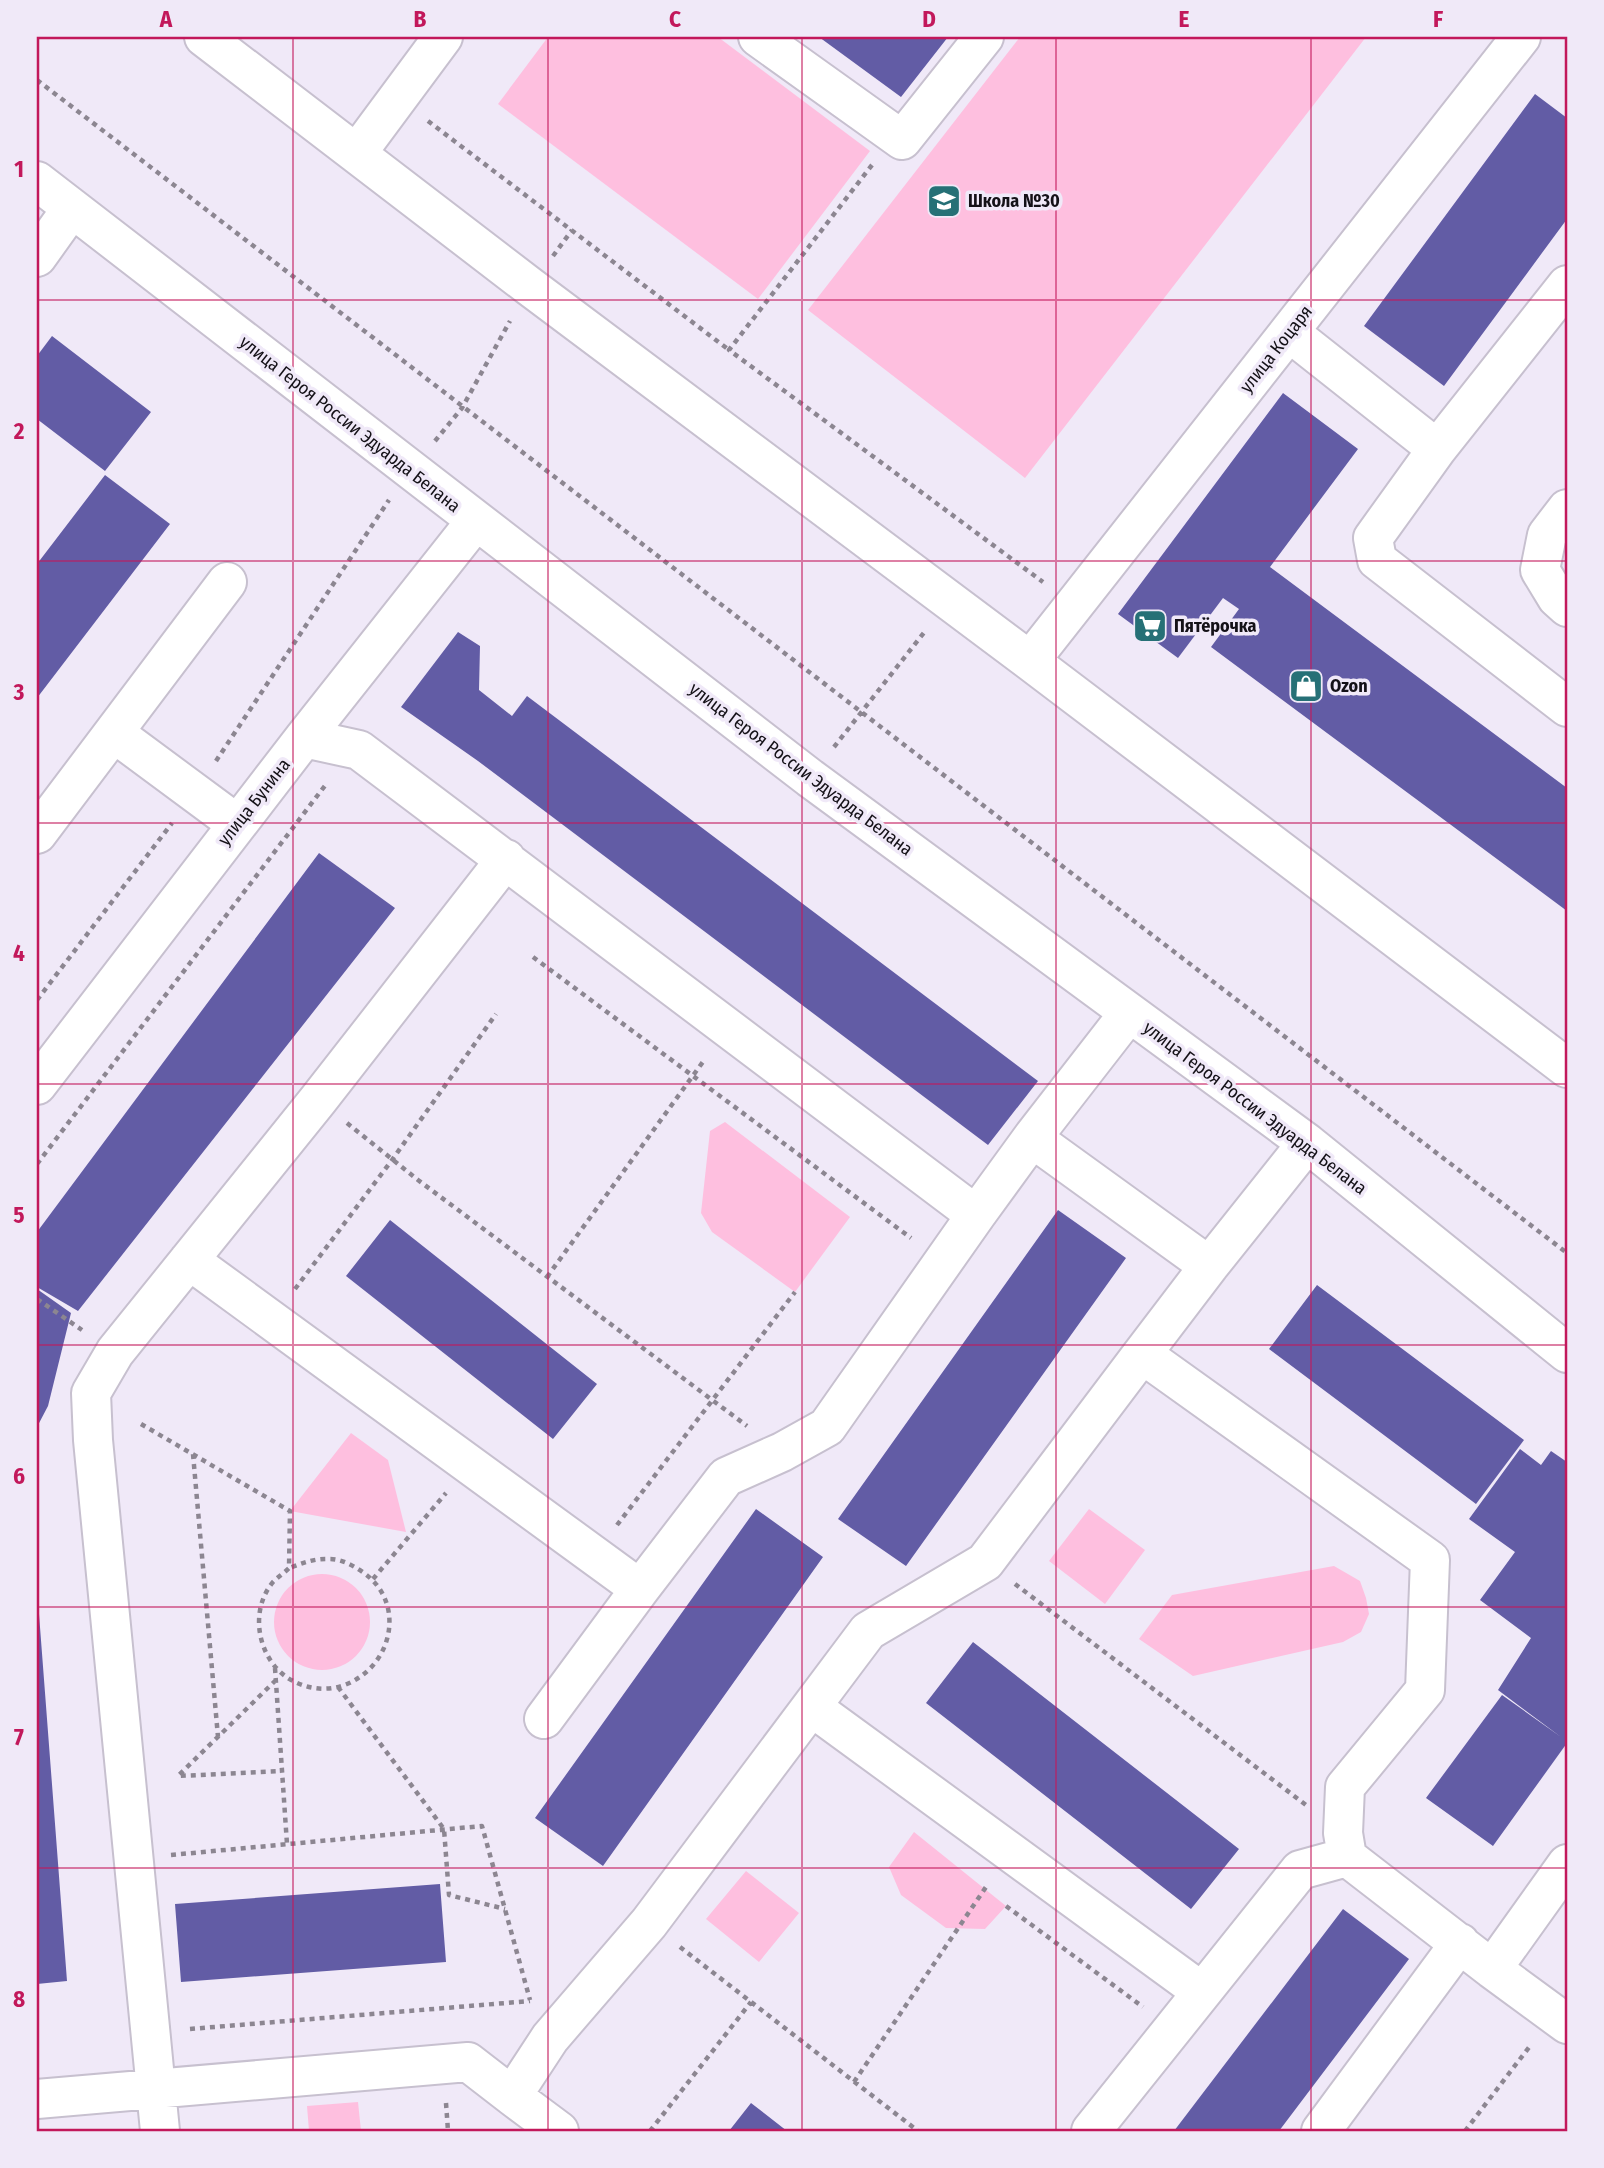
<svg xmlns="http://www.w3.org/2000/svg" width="1604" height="2168" font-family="'Fira Sans Condensed',sans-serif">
  <rect width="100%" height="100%" fill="#f0e9f8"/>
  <path fill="#febfdf" d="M548 37H718L870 151 758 299 498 104Z
    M1020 37H1366L1025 478 808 310Z
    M725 1122 850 1217 795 1292 712 1232 701 1213 710 1131Z
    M351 1433 388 1460 406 1532 290 1511Z
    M1089 1509 1145 1550 1105 1604 1049 1561Z
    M1334 1566 1360 1581 1366 1598 1369 1614 1361 1632 1343 1642 1193 1676 1139 1639 1172 1595Z
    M274 1622a48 48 0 1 1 96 0a48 48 0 1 1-96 0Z
    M914 1832 1006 1906 985 1929 946 1928 901 1895 889 1867Z
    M746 1871 799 1913 759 1962 706 1919Z
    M358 2102 361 2131H309L307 2106Z"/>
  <path fill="#625ca5" d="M819 37H948L901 97Z
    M1535 94 1567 118V219L1444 386 1364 326Z
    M52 336 151 412 105 471 37 419V356Z
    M1283 393 1358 449 1270 567 1567 788V911L1211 647 1239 609 1223 598 1178 658 1118 614Z
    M105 475 170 524 37 698V564Z
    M458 632 480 646 479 690 512 716 527 696 1038 1081 988 1145 478 761 401 707Z
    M319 853 395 908 78 1311 37 1287V1232Z
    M1058 1210 1126 1258 906 1566 838 1519Z
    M390 1220 597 1384 553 1439 346 1276Z
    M1317 1285 1524 1440 1476 1504 1269 1349Z
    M37 1289 71 1313 48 1406 37 1427Z
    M1520 1449 1541 1465 1551 1451 1567 1462V1743L1493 1846 1426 1798 1502 1695 1561 1737 1498 1690 1531 1638 1480 1600 1515 1552 1469 1519Z
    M756 1509 823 1557 603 1866 535 1818Z
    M39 1614 67 1981 37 1984V1615Z
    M973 1642 1239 1849 1191 1909 926 1703Z
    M440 1884 446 1962 181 1982 175 1904Z
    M1343 1909 1409 1959 1279 2131H1174Z
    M751 2103 787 2131H729Z"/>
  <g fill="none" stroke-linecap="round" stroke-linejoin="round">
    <g stroke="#c7c0cf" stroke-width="42">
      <path id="minor" d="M204 37 529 286 1030 661 1567 1068
        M758 37 902 140 984 37
        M357 153 443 37
        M37 181 810 778 1307 1143 1567 1353
        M37 257 72 208
        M1567 285 1437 449 1373 538 1377 560 1567 707
        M1289 332 1437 449
        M1567 509 1547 535 1540 570 1557 598 1567 607
        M1030 661 1521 37
        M114 733 237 824
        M304 738 359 750 976 1215 1032 1138 1209 1266 1142 1354
        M37 834 227 582
        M37 1085 304 738 475 522
        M1032 1138 1129 1013
        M189 1260 640 1589
        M1209 1266 1307 1143
        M813 1708 1202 1992
        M544 1719 640 1589 726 1477 782 1452 827 1427 976 1215
        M1492 1969 1567 1864
        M37 2099 468 2062 512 2096
        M160 2131 93 1440 91 1393 115 1352 318 1100 506 859
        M559 2131 512 2096 550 2038 649 1923 868 1631 985 1562 1142 1354 1430 1560 1425 1690 1345 1787 1343 1833 1347 1857 1492 1969 1567 2024
        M1091 2131 1300 1870 1347 1857
        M1321 2131 1460 1943"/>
    </g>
    <path stroke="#8c8691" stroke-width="4.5" stroke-dasharray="5 5" stroke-linecap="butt" d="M37 80 1567 1253
      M428 121 729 350
      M872 165 729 350 1043 582
      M553 256 572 230
      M435 441 462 408 510 321
      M834 747 926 630
      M216 761 389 500
      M533 957 911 1238
      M37 1000 172 823
      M347 1123 418 1180 747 1426
      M37 1164 327 783
      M547 1277 705 1059
      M295 1289 392 1160 496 1014
      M37 1299 82 1330
      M141 1424 290 1511 289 1568C284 1573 278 1577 273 1582 247 1613 259 1665 295 1682 312 1690 330 1691 347 1684 393 1665 406 1603 364 1573 354 1566 342 1559 330 1559 315 1558 303 1563 289 1568
      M193 1454 218 1737
      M617 1525 795 1292
      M373 1579 446 1493
      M1015 1584 1306 1805
      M275 1668 287 1844
      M276 1680 178 1776 281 1771
      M338 1687 444 1829 449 1895 505 1909
      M171 1855 482 1826 530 2000
      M1006 1906 1143 2007
      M680 1947 918 2131
      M190 2029 530 2001
      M854 2082 988 1884
      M446 2103 448 2131
      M650 2131 751 2002
      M1465 2131 1530 2046"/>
    <use href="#minor" stroke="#fff" stroke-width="38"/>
  </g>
  <path fill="none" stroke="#c2185b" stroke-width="2" stroke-opacity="0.55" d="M293 37V2131M548 37V2131M802 37V2131M1056 37V2131M1311 37V2131M37 300H1567M37 561H1567M37 823H1567M37 1084H1567M37 1345H1567M37 1607H1567M37 1868H1567"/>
  <defs>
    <g id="school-square" transform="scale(1.75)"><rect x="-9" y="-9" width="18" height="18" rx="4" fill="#267076" stroke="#f0e9f8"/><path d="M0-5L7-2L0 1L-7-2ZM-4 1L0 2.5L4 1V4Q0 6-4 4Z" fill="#fff"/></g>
    <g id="supermarket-square" transform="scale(1.75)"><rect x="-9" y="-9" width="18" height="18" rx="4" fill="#267076" stroke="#f0e9f8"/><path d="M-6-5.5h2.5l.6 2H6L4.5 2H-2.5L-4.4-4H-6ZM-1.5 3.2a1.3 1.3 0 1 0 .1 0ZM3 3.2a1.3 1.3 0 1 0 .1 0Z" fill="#fff"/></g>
    <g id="shop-square" transform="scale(1.75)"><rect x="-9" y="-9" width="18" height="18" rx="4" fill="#267076" stroke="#f0e9f8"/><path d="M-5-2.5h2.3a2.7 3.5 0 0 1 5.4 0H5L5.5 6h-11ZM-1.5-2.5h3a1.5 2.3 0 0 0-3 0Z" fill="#fff"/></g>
  </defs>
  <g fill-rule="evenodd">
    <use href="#school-square" x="944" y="201"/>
    <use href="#supermarket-square" x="1150" y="626"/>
    <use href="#shop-square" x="1306" y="686"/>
  </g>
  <g text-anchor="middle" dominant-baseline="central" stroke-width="7" stroke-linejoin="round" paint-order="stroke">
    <g font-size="18" font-weight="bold" fill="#141117" stroke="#f0e9f8" text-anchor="start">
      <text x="968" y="201">Школа №30</text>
      <text x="1174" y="626">Пятёрочка</text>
      <text x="1330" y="686">Ozon</text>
    </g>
    <g font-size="18" fill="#141117" stroke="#f0e9f8">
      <text transform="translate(1276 349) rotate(-52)">улица Коцаря</text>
      <text transform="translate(350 424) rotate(38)">улица Героя России Эдуарда Белана</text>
      <text transform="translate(801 769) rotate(37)">улица Героя России Эдуарда Белана</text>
      <text transform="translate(254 802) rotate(-52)">улица Бунина</text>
      <text transform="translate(1255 1108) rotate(37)">улица Героя России Эдуарда Белана</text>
    </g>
  </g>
  <rect width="1604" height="2168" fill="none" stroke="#f0e9f8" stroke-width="77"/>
  <rect x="38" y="38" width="1528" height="2092" fill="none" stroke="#c2185b" stroke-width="2.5"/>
  <g font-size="23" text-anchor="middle" font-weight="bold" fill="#c2185b">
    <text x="166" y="27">A</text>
    <text x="420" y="27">B</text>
    <text x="675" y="27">C</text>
    <text x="929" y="27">D</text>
    <text x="1184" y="27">E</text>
    <text x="1438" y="27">F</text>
    <text x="19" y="177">1</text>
    <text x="19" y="439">2</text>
    <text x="19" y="700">3</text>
    <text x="19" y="961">4</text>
    <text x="19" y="1223">5</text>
    <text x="19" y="1484">6</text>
    <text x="19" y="1745">7</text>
    <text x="19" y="2007">8</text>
  </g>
</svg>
